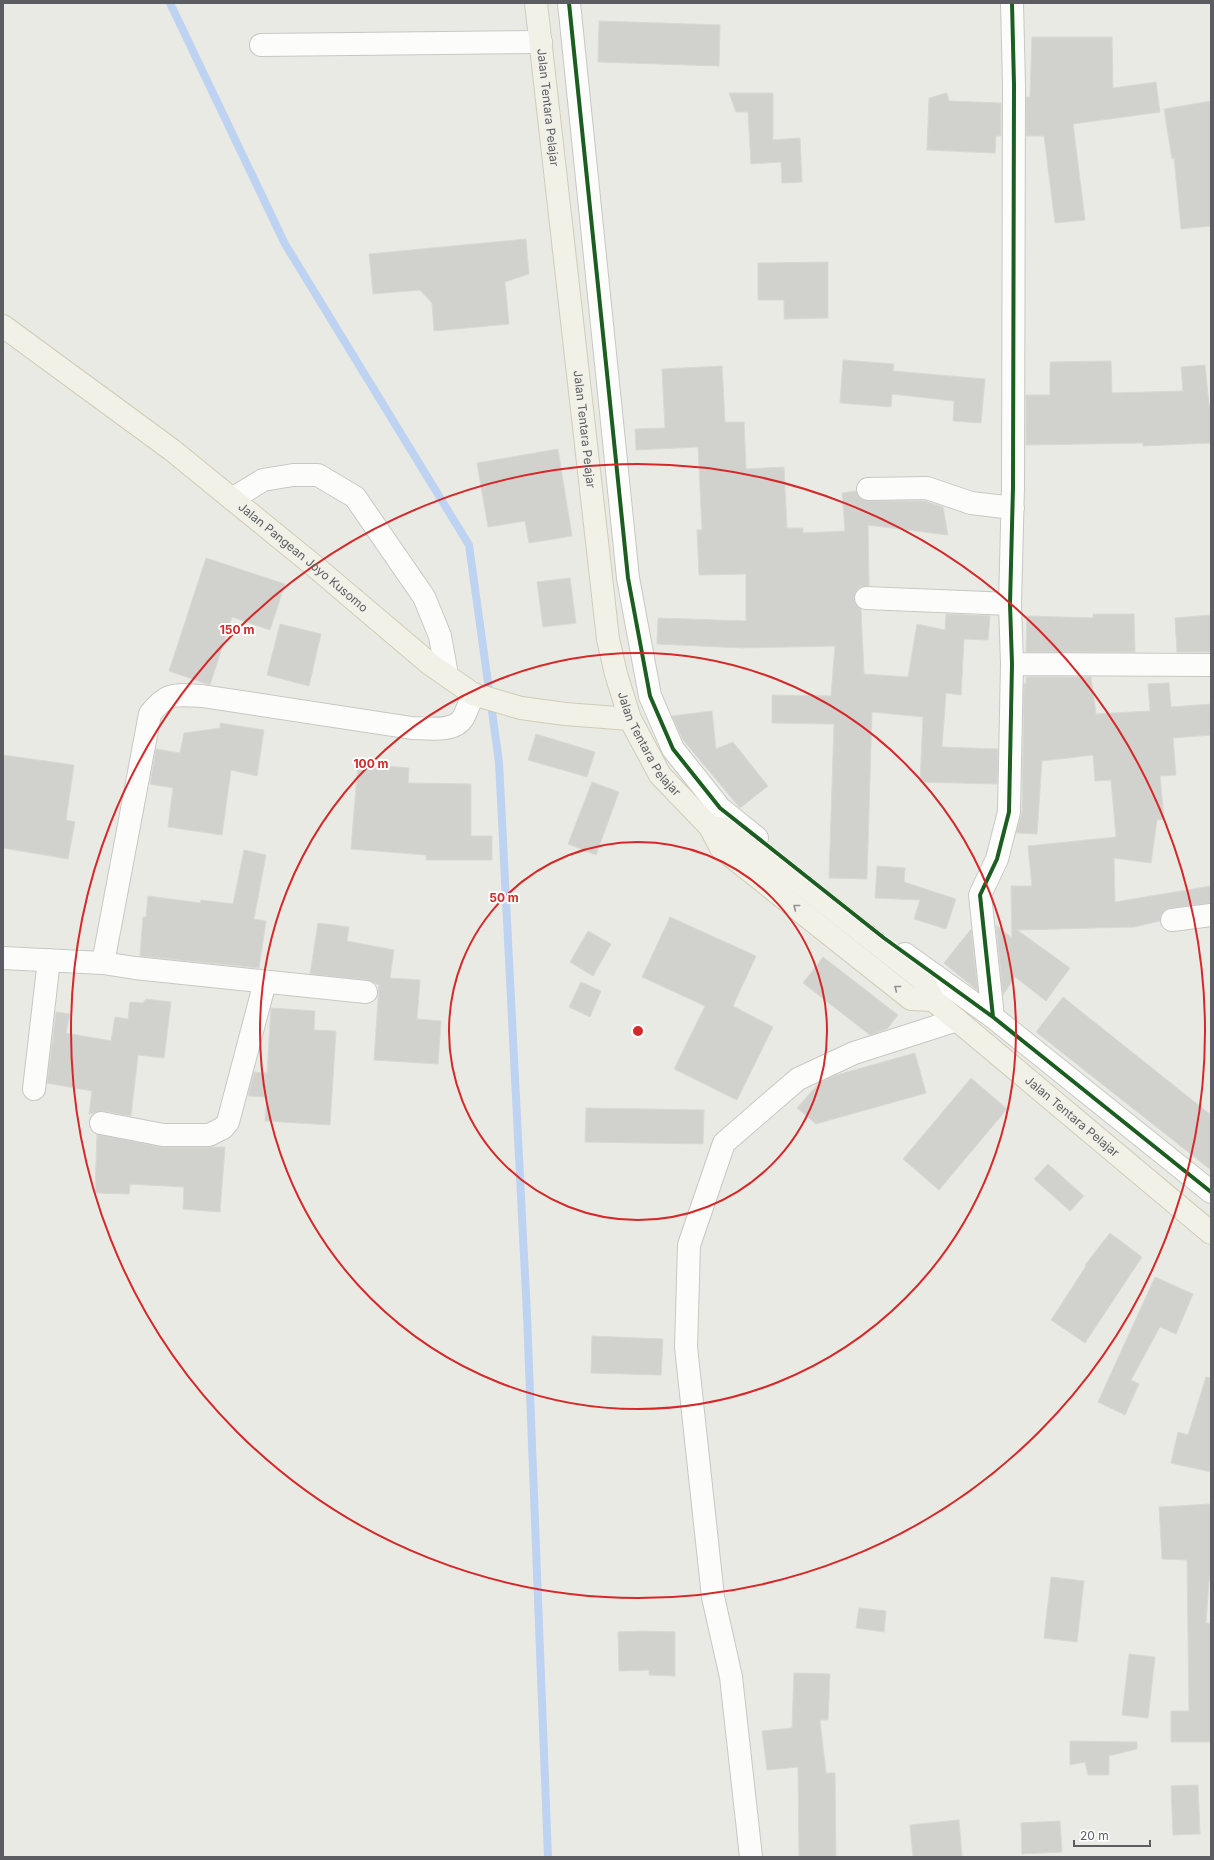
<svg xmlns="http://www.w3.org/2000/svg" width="1214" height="1860" font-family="Inter,sans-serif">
  <rect width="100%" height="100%" fill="#eaeae5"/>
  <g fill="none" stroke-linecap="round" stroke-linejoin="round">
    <path stroke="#bdd3f1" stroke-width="8" d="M170,3L285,244L469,545L499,762L527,1315L548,1857"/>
  </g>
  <path fill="#d1d1ce" stroke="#d9d9d4" d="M599,21L720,25L719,66L598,62Z
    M1032,37H1112L1113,88L1156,82L1160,112L1073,124L1085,220L1055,223L1044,136H1026V97H1030Z
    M729,93H773V140L800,138L802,182L782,183L781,162L751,164L748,112H736Z
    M947,93L949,101L1001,103V136H996L995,153L927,150L929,98Z
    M1211,101V226L1181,229L1174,158L1172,159L1164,109Z
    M526,239L529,274L505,282L509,324L434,331L432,303L420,290L373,294L369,254Z
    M828,262V318L784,319V300H758V263Z
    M843,360L894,364L893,371L985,379L981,423L953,421L954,401L892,394L891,407L840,403Z
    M1111,361L1112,393L1183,391L1181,367L1205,365L1209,405H1211V443L1143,446V443L1026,445V395H1050V362Z
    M722,366L725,422H744L746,469L784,467L787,528H803V533L845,531L842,493L856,491L862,500L868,501H925L943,507L948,535L868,525L869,586L859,587L855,592L854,598L855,604L861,609L864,674L908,677L917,624L945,630L946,614L990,616L988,640L964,639L961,695L946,693L942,747L998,749L997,784L920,782L923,717L872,712L867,879L829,878L834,724L772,723V695L831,696L835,646L743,648L657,644L658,618L746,621V574L699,575L697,530H702L698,447L636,450L635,429L665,428L662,369Z
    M558,449L572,536L529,543L525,521L488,527L477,463Z
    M206,558L285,584L270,630L232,617L210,685L169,671Z
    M570,578L576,623L543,627L537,582Z
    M1093,614H1134L1135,652H1026L1027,616L1093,618Z
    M1211,615V652H1177L1175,618Z
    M280,624L321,634L309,686L267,675Z
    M1026,677H1091L1096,714L1150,711L1148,684L1169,683L1171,707L1211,704V735L1173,738L1176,775L1160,776L1164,819L1157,820L1151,863L1114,858L1115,902L1211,886V903L1170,908L1165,910L1161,915L1160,921L1134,927L1017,930L1070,968L1046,1001L1015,977L1003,995L996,925L1012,938L1011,886H1032L1028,846L1116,837L1111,780L1095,781L1093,755L1042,761L1037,834L1016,833L1022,812L1024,683L1026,684Z
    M712,711L716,749L733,742L768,786L740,808L683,740L672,716Z
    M220,723L264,730L257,776L231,770L222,835L168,827L173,788L150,784L156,749L180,753L184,733L220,728Z
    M536,734L595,752L587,777L528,760Z
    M3,755L74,765L66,820L75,822L68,859L3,848Z
    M358,764L409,768L408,783L471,784V836H492V860H426V855L351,849Z
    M592,782L619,792L596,855L568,844Z
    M244,850L266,855L254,919L266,921L259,968L140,956L143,917H146L148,896L200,903L201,900L233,904Z
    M877,866L905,868L904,882L956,899L946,929L914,919L920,900L875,898Z
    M670,917L756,956L733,1006L773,1027L737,1100L674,1069L705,1006L642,977Z
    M318,923L349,927L347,941L394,950L390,978L420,980L417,1019L441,1021L438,1064L374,1060L379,985L367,980L310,974Z
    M971,929L978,991L944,963Z
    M588,931L611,944L593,976L570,962Z
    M823,957L898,1015L887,1029L870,1035L803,983Z
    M581,982L601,991L590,1017L569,1007Z
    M1063,997L1211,1115V1170L1036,1032Z
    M146,999L171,1002L164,1058L138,1055L131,1116L103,1111L89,1114L92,1091L47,1083L56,1012L70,1014L66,1033L111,1041L115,1017L128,1019L130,1002L143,1003Z
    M271,1008L315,1011L314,1030L336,1031L330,1125L265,1121L267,1097L248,1096L254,1072L267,1073Z
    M915,1053L926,1093L816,1124L797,1108L819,1083L833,1076Z
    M971,1078L1007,1109L939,1190L903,1159Z
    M586,1108L704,1110L703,1144L585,1142Z
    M97,1134L161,1147H225L220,1212L183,1209L184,1187L130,1184L129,1194L95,1193Z
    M1048,1164L1084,1196L1070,1211L1034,1179Z
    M1110,1233L1142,1257L1085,1343L1051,1320L1086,1266L1085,1265Z
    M1155,1277L1193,1294L1176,1334L1160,1327L1131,1380L1139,1384L1125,1415L1098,1402Z
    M592,1336L663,1339L661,1375L591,1373Z
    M1206,1377L1211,1378V1472L1171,1463L1178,1432L1188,1435Z
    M1211,1504V1580L1209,1581L1206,1623H1211V1742H1171V1711H1189L1187,1560L1162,1559L1159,1507Z
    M1051,1577L1084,1581L1077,1642L1044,1638Z
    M859,1608L886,1611L884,1632L856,1628Z
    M642,1631L675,1632V1676L649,1675V1670L619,1671L618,1632Z
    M1129,1654L1155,1657L1148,1718L1122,1715Z
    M794,1673L830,1674L828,1720H820L826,1773H835L836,1857H799L798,1767L767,1770L762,1731L792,1728Z
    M1070,1741L1137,1742V1749L1109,1756V1775H1088L1085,1762L1070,1765Z
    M1198,1785L1200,1834L1173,1835L1171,1786Z
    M959,1820L962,1857H913L910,1825Z
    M1060,1821L1062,1852L1022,1854L1021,1823Z"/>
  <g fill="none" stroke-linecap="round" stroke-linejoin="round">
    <g stroke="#c7c7c5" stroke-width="24">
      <path id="minor" d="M569,3L628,578L650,696L673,749L720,808L757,838
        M261,45L541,42
        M868,489L927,488L971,503L1013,508
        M232,499L263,480L293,475H318L355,497L424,597L440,636L447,675
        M866,598L1010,604
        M1012,664L1211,665
        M1172,920L1211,915
        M905,954L993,1017L1211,1192
        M3,958L103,963L135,968L366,992
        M103,963L150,714C168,691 175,695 202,696L412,728C427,728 454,733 463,718C467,711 470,702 473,694
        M993,1017L980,895L997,859L1009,812L1012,664L1010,604L1013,487L1014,85L1012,3
        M34,1089L49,960
        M101,1123L163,1135H209L223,1128L228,1122L265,982
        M751,1857L731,1677L713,1597L686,1347L689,1245L724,1143L798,1079L854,1053L957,1020"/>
    </g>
    <g stroke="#d0ccb5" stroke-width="24">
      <g id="major">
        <path id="s1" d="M536,3L608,639L616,674L630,719L660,775L710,827L721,848L911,999L933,1000"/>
        <path id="s2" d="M3,326L172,450L312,564L430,664L473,694L521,708L565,714L630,719"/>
        <path id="s3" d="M710,827L733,830L923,980L933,1000L1211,1233"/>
      </g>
    </g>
    <use href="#minor" stroke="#fcfcfb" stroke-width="22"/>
    <use href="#major" stroke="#f1f1e8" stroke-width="22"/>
    <g stroke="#fff" stroke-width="6">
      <path id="cycleway" d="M569,3L628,578L650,696L673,749L720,808L884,938L993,1017L1211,1192
        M993,1017L980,895L997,859L1009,812L1012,664L1010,604L1013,487L1014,85L1012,3"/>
    </g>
    <use href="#cycleway" stroke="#1b5e20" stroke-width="4"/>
  </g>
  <defs><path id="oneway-chevron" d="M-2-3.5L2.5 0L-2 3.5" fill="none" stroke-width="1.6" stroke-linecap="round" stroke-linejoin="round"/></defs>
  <g stroke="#909191">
    <use href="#oneway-chevron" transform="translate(796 907) rotate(-142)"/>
    <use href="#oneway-chevron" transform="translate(897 988) rotate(-142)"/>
  </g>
  <g fill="none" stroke="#d62828" stroke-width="2">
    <circle cx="638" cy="1031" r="189"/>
    <circle cx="638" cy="1031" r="378"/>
    <circle cx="638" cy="1031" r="567"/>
  </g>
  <g text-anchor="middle" stroke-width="4" stroke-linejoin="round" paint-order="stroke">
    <g font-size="12" fill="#5b5d62" stroke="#fff">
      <text dy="4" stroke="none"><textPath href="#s1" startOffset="105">Jalan Tentara Pelajar</textPath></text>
      <text dy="4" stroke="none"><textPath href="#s1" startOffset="429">Jalan Tentara Pelajar</textPath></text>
      <text dy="4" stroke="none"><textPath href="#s2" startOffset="379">Jalan Pangean Joyo Kusomo</textPath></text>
      <text dy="4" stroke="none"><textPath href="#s1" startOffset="754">Jalan Tentara Pelajar</textPath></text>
      <text dy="4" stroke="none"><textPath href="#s3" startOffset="469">Jalan Tentara Pelajar</textPath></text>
    </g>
  </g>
  <circle cx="638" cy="1031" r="6" fill="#d62828" stroke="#fff" stroke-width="2"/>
  <g font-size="12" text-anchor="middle" font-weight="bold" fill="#d62828" stroke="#fff" stroke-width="4" stroke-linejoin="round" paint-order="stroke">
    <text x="237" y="634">150 m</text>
    <text x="371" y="768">100 m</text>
    <text x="504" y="902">50 m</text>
  </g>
  <rect width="1214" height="1860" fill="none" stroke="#5b5d62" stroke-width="8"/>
  <path d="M1074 1840v6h76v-6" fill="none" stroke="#5b5d62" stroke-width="2"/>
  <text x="1080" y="1840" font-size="12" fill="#5b5d62" stroke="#ffffff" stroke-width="3" paint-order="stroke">20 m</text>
</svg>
